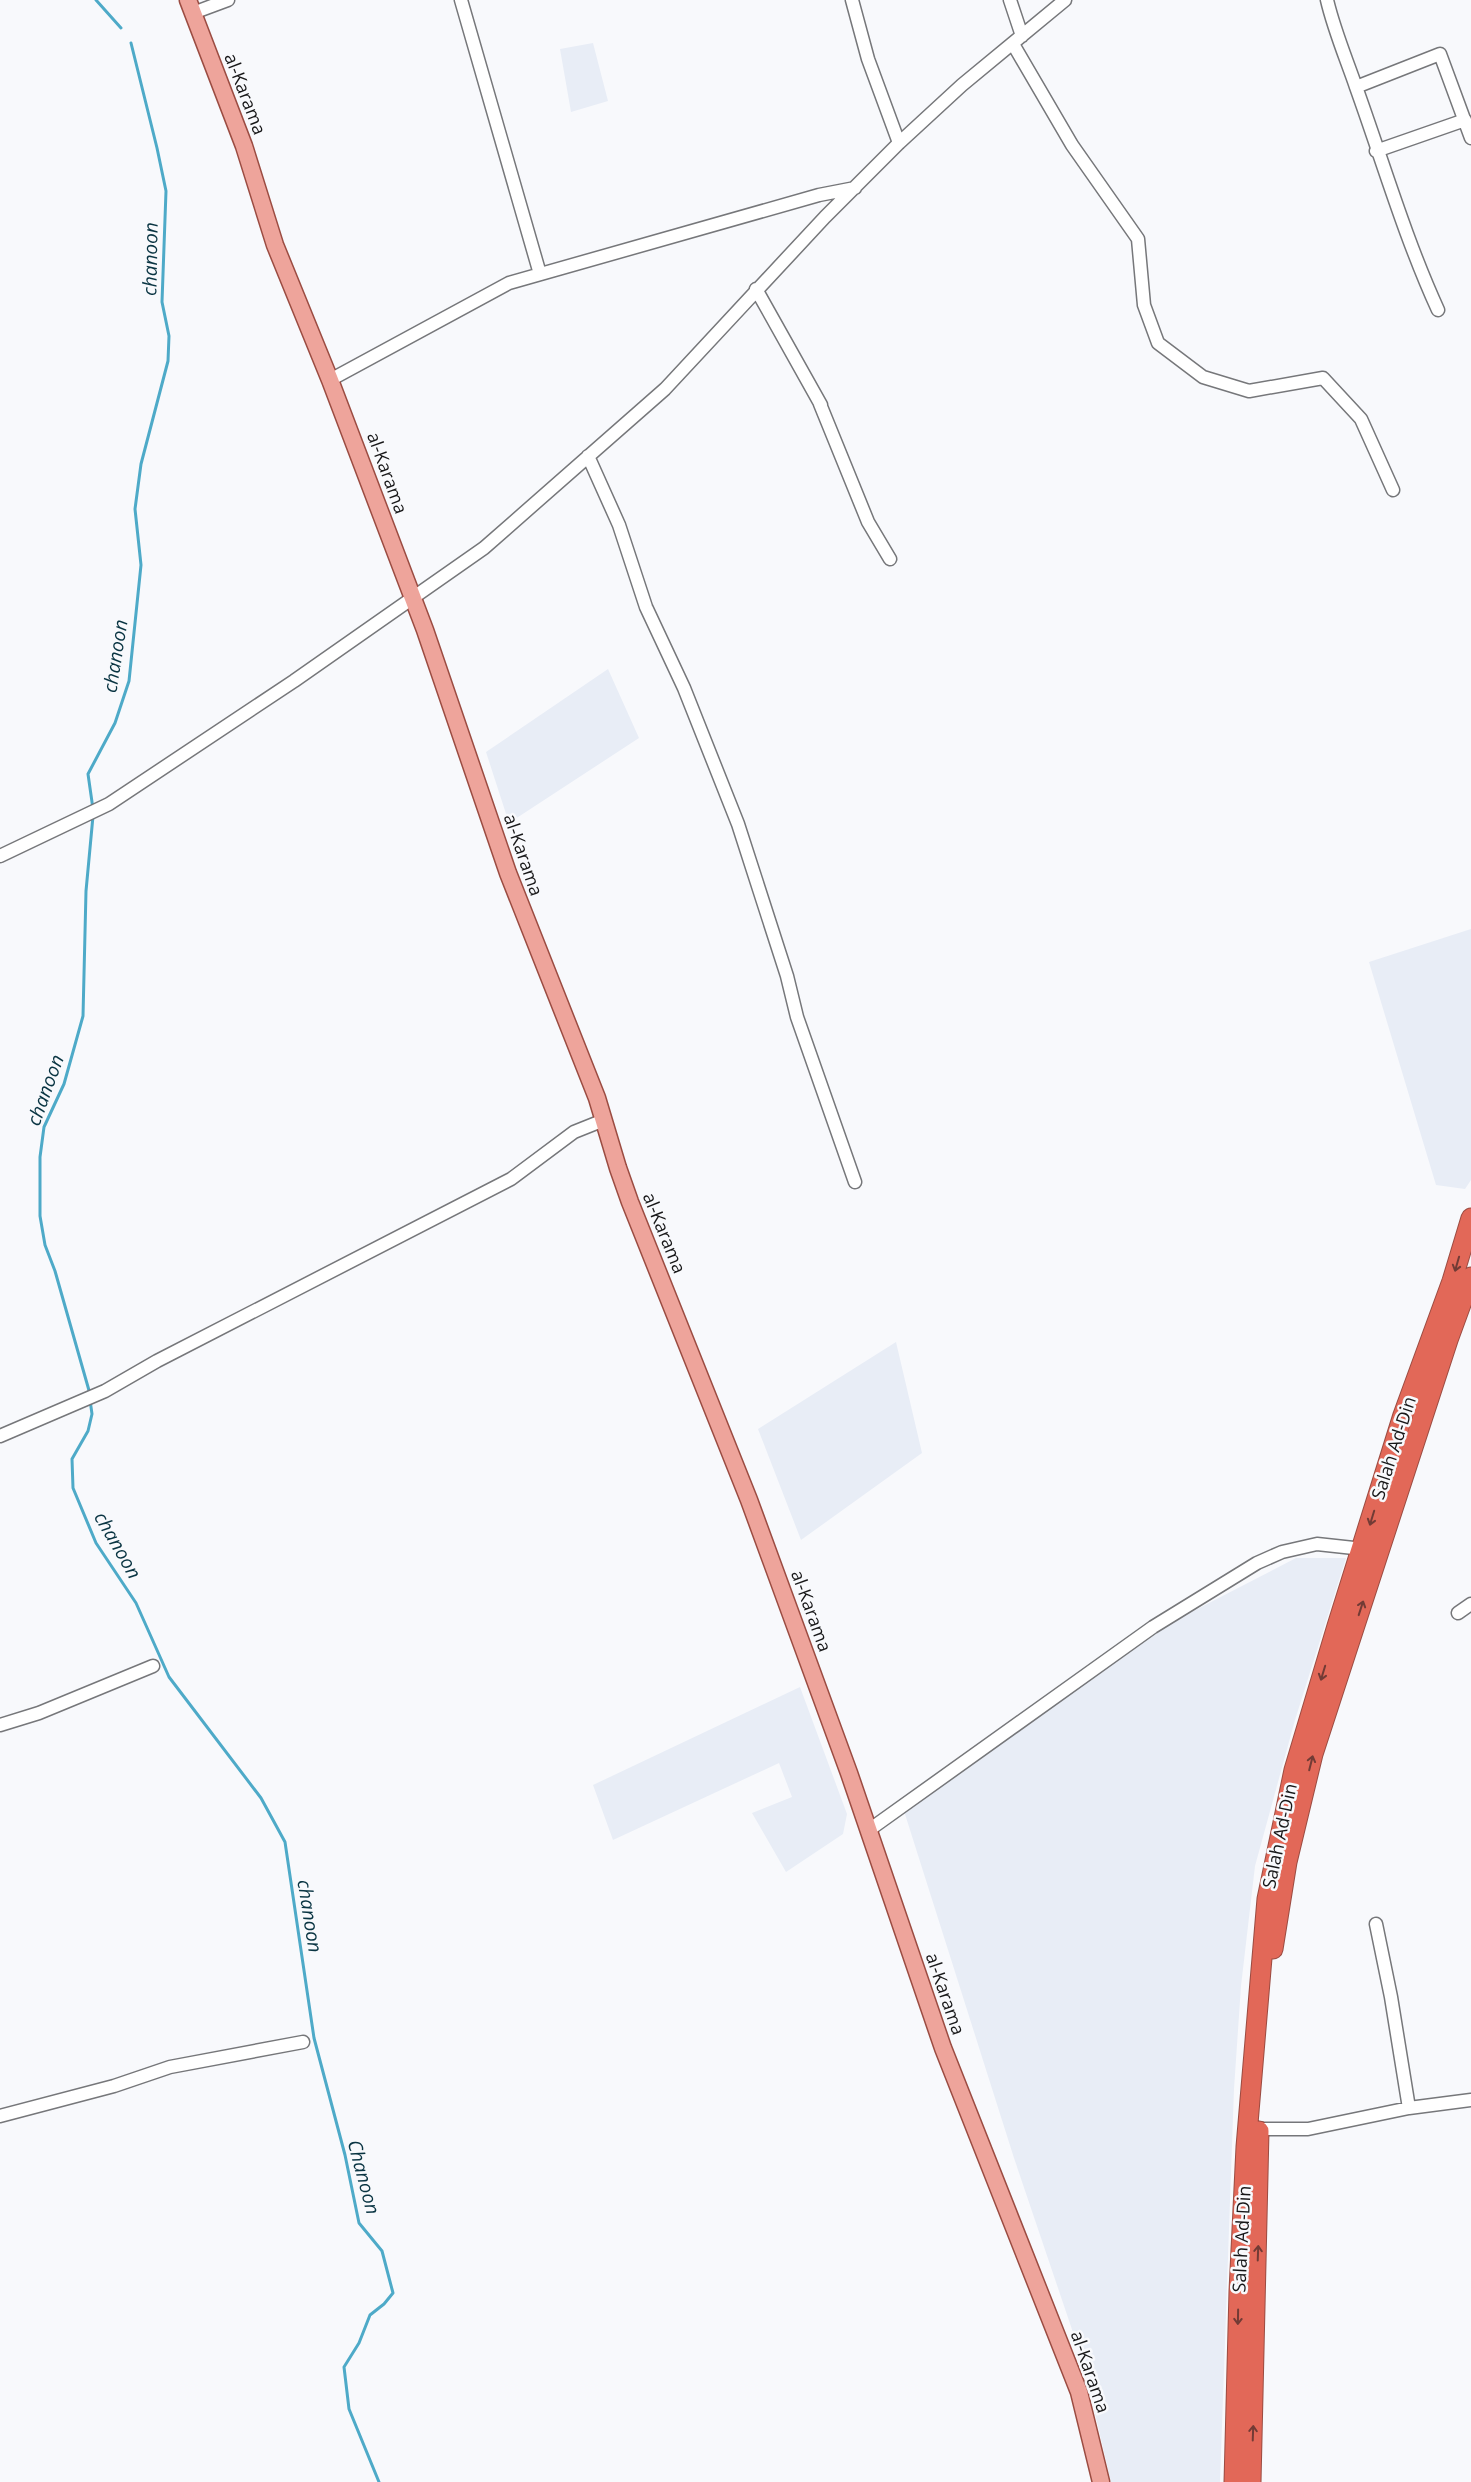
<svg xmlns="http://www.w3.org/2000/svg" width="1471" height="2482" font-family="'Open Sans',sans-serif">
  <rect width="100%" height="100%" fill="#f8f9fc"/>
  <path fill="#e8edf6" d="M593,43L608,101L571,112L560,49Z
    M608,669L639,738L509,823L486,752Z
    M1471,929V1180L1465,1189L1436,1185L1369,962Z
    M896,1342L922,1453L801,1540L758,1429Z
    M1296,1558H1346L1295,1720L1255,1866L1241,1986L1234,2089L1220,2482H1111L1083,2362L1014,2158L904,1811L1176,1620Z
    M800,1687L847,1814L843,1834L786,1872L752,1813L792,1797L779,1763L613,1840L593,1785Z"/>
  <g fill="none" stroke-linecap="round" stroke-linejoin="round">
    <path stroke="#4eaac8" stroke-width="3" d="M96,0L121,28
      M93,809L88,774L115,723L129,681L141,565L135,509L141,464L168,361L169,336L162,302L166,191L157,148L131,43
      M90,1394L55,1271L45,1245L40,1216V1157L44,1127L64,1084L83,1016L86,891L93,816
      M90,1400L92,1414L88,1431L72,1459L73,1488L96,1543L136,1603L169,1677L261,1798L285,1842L314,2038L345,2155L359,2223L382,2251L393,2293L384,2304L370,2315L359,2343L344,2367L349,2409L379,2482"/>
    <g stroke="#76777a" stroke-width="15">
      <path id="minor" d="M461,0L540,274
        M852,0L868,59L899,143
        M1010,0L1022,36
        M1327,0C1334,30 1346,58 1356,87C1383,162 1405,238 1438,310
        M193,13L228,0
        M1013,44L1072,145L1138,239L1144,305L1158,343L1203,377L1249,391L1323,378L1361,419L1393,490
        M1356,87L1440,54L1471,138
        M1376,151L1465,120
        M756,289L821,405
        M330,380L509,283L819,195L855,188
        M820,404L868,522L890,559
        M588,456L619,525L646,607L684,688L738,824L787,976L797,1017L855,1182
        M0,856L109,804L294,681L484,548L665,389L825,217L899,143L962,85L1065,0
        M0,1436L105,1391L157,1361L511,1179L574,1132L604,1120
        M1458,1613L1471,1604
        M0,1725L39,1713L153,1666
        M869,1830L1153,1627L1257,1563L1282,1552L1317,1544L1363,1549
        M1376,1924L1391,1997L1409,2108
        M0,2116L114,2086L170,2067L303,2042
        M1259,2129H1308L1409,2108L1471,2100"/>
    </g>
    <g stroke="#9b4c42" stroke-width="19">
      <path id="major" d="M188,0L244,146L275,245L330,380L425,630L508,873L597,1098L618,1168L630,1202L749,1500L849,1773L943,2048L1079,2392L1101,2482"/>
    </g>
    <g stroke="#9b4c42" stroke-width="21">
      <path id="highway" d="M1273,1949L1287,1862L1313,1754L1448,1340L1471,1277
        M1234,2482L1239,2291L1246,2147L1267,1899L1294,1770L1337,1626L1403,1415L1452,1281L1471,1218
        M1251,2482L1259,2131"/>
    </g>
    <use href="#minor" stroke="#fff" stroke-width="12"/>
    <use href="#major" stroke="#eea49b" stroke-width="16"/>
    <use href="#highway" stroke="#e26858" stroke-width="19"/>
  </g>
  <defs><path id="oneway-shaft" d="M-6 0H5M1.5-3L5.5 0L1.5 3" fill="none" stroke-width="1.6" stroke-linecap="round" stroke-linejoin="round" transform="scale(1.25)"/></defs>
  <g stroke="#723b35">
    <use href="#oneway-shaft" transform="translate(1457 1264) rotate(106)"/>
    <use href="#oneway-shaft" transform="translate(1372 1518) rotate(107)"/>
    <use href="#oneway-shaft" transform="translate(1361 1608) rotate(-72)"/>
    <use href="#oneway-shaft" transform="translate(1323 1673) rotate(107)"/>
    <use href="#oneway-shaft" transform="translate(1311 1763) rotate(-76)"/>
    <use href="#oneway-shaft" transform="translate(1258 2253) rotate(-88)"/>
    <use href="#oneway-shaft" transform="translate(1238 2317) rotate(91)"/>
    <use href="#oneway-shaft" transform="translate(1253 2433) rotate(-88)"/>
  </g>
  <g text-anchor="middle" stroke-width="5" stroke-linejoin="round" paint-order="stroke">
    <g font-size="18" fill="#171718" stroke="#f8f9fc">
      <text transform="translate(245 94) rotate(69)" y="6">al-Karama</text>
      <text transform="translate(387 473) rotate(70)" y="6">al-Karama</text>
      <text transform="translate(523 855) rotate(71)" y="6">al-Karama</text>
      <text transform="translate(664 1233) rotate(68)" y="6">al-Karama</text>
      <text transform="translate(1394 1448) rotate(-72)" y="6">Salah Ad-Din</text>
      <text transform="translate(811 1611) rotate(70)" y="6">al-Karama</text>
      <text transform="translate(1280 1836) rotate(-78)" y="6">Salah Ad-Din</text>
      <text transform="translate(945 1994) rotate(71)" y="6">al-Karama</text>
      <text transform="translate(1242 2239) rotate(-87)" y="6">Salah Ad-Din</text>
      <text transform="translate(1090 2372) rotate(71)" y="6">al-Karama</text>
    </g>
    <g font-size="19" font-style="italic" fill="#093442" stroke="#f8f9fc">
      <text transform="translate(150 259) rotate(-89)" y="7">chanoon</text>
      <text transform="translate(115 656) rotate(-81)" y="7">chanoon</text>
      <text transform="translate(45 1090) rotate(-70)" y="7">chanoon</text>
      <text transform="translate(118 1545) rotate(60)" y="7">chanoon</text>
      <text transform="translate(310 1916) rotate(81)" y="7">chanoon</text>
      <text transform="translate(364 2177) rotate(75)" y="7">Chanoon</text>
    </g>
  </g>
</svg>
